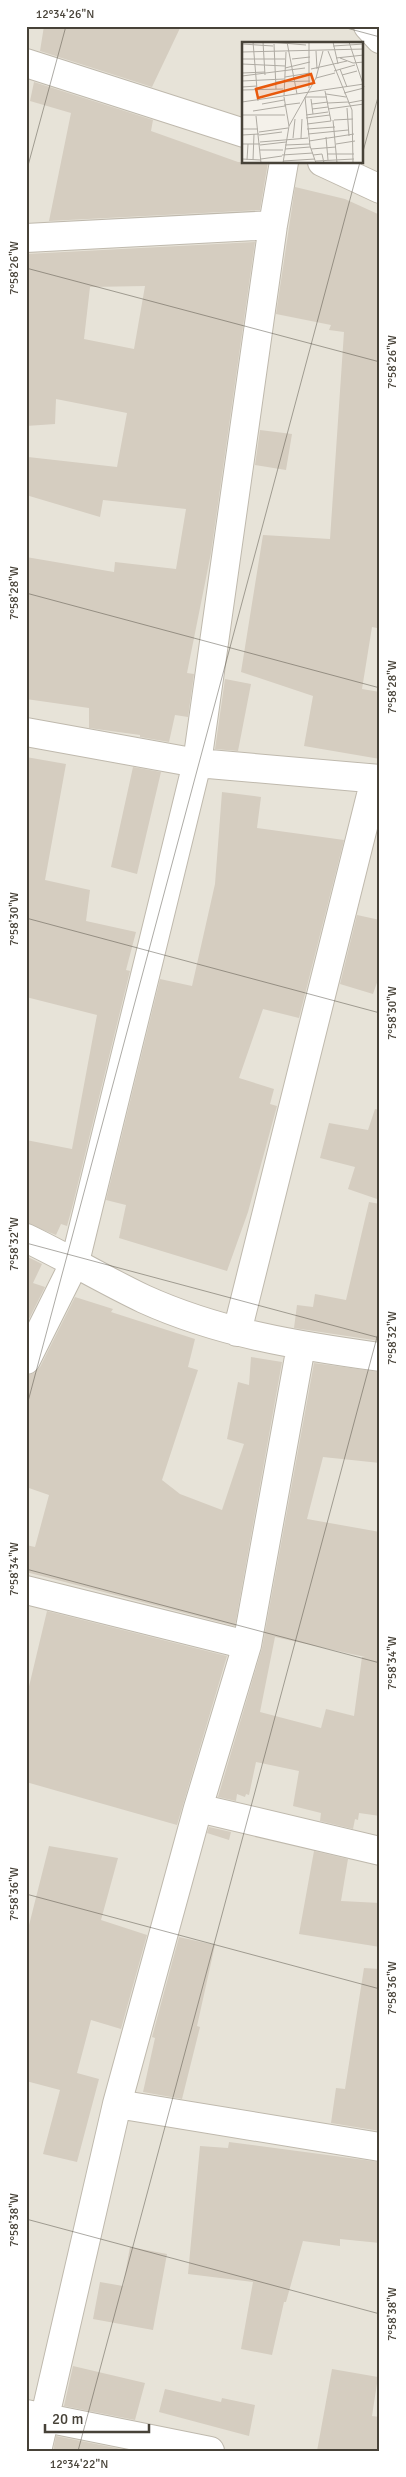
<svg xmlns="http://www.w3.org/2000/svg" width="406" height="2477" font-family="Signika,sans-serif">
  <rect width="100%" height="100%" fill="#f4f1ea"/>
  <path fill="#e7e3d8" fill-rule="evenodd" d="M26,26H380V2451H26ZM244,44H362V162H244Z"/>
  <path fill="#d5cdc0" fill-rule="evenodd" d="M44,26H181L152,87L40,51Z
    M34,82L153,120L151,131L238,162H268L260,210L49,221L71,113L30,101Z
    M295,187L345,199L380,215V597L377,628L372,627L362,689L380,692V759L304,746L313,696L241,672L263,535L330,539L344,332L329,330L331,325L276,314Z
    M255,242L211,553L187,673L194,674L188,717L175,715L169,742L140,737V735L89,728V708L26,699V557L114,572L115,562L176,569L186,509L103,500L100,517L26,495L28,457L117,467L127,413L56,399L55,424L26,426V254ZM145,286L134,349L84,339L90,287Z
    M260,430L292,434L286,470L255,465Z
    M225,679L251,684L238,751L215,749Z
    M26,757L66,764L45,880L90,890L86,921L136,932L126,970L130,971L72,1208L67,1226L61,1224L56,1235L26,1223V1140L72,1149L97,1015L26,997Z
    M133,767L161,772L137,874L111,867Z
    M222,792L261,797L257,828L344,840L299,1018L263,1009L239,1078L274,1089L270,1104L277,1106L248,1212L227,1271L119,1238L126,1205L106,1200L160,979L192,986L215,884Z
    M357,915L380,920V974L373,994L340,984Z
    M375,1109L380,1110V1200L348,1189L355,1167L320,1158L329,1123L368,1130Z
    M369,1202L380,1204V1341L294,1328L297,1305L313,1307L315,1294L346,1300Z
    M26,1256L42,1264L33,1283L45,1287L26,1325Z
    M75,1297L113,1309L111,1312L195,1339L188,1367L198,1370L162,1480L180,1494L222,1510L244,1444L227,1439L238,1382L249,1385L251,1357L282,1362L235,1626L26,1572V1545L35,1547L49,1495L26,1487V1376L34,1373L40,1367Z
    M314,1363L380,1372V1463L323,1457L307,1519L380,1532V1816L359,1813L358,1820L355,1819L353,1829L320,1821L321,1813L293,1806L299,1771L256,1762L249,1795L246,1794L245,1797L237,1794L236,1801L218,1797L262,1648ZM275,1637L365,1657H362L354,1716L326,1709L321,1728L260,1712Z
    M47,1611L227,1656L177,1825L26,1782V1699Z
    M209,1827L231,1832L229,1840L207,1833Z
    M49,1846L118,1858L101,1920L147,1935L121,2029L91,2020L77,2073L99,2079L77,2162L43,2154L60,2090L26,2081V1937Z
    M314,1851L348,1859L341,1901L380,1903V1947L299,1934Z
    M179,1937L215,1945L197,2026L200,2027L182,2099L143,2092L155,2038L152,2037Z
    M364,1968L380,1969V2131L331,2123L336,2088L345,2089Z
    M229,2142L380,2162V2243L340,2239V2246L303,2241L286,2302H284L272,2355L241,2349L253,2282L188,2274L200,2146L228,2148Z
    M130,2247L167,2254L153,2330L93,2319L100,2282L123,2286Z
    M73,2366L145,2383L135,2420L64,2406Z
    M332,2369L378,2377L372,2416L380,2417V2451H317Z
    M165,2389L221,2402L222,2398L255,2405L249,2436L159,2412Z
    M56,2436L126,2450L53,2451Z"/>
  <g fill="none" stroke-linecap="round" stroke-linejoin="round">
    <g stroke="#bfb9ad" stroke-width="30">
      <path id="minor" d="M368,26L380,39
        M26,63L244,133
        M322,162L380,189
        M26,238L273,225
        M26,732L197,763L380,779
        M26,1238C66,1257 104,1280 144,1299C219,1333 299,1346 380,1357
        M237,1332L375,779
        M26,1360L75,1262L197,763L273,225L284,162
        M26,1590L247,1645
        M198,1808L380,1851
        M117,2104L380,2147
        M26,2414L210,2451
        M37,2451L117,2104L198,1808L247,1645L301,1346"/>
    </g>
    <use href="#minor" stroke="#fff" stroke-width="28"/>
  </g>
  <path fill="none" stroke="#474238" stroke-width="1" stroke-opacity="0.45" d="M339,26L380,37M362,155L380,90M26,173L66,26M26,268L380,362M26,593L380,688M26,918L380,1013M26,1243L380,1338M26,1409L360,162M26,1569L380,1663M26,1894L380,1989M26,2219L380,2314M78,2451L380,1326"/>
  <g transform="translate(242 42)">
    <rect width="121" height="121" fill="#f4f1ea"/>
    <path fill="none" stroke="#afaba3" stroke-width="1" d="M11,0L16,59M21,0L23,33M28,0L64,3M45,0L55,52M67,0V46M91,0L96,22M107,0L122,45M0,2L31,4M32,2L34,47M91,4L122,2M74,9L75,27M86,9L110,68L111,121M0,10L122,7M94,16L122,13M98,16L111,21L122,20M0,17H43M50,17L68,15M0,22L43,24M43,26L68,20M69,27L105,19M98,27L105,45M92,29L113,23M0,31L23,30M100,33L115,29M0,34L63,26M43,35L68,31M74,36L93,31M0,39L42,37M34,40L68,39M0,45L15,44M0,48L41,47M102,51L122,46M84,52L104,55M42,54L44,10M42,55L47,84M69,57L71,72M0,60L122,42M86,61L106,60M106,61L122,58M20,62L42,58M70,62L86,60M42,63L58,61M105,66L107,94M70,67L86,65M86,67L122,62M11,69L43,64M0,73H43M64,73L86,70M14,74L19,121M64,76L88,73M91,78L95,121M92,78L111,77M65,82L89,79L83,49M0,87H16M65,87L93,85M17,90L46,86M66,92L106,88M0,93L17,92M17,93L40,90M84,95L86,118M51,96L53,77M59,96L60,77M67,99L112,92M18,100L66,96M0,102H18M94,102L113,99M18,103L44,100M43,103L68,102M43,107L68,105M69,107L94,105M18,108H41M85,112H112M40,113L71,111M71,113L80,112L82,121M0,117L19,118M19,117L40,114M5,118L6,102M11,118L12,92M41,119L73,117M74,119L112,117M41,121L47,84L74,36L81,9M74,121L68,104L63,55H85"/>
    <path fill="#e8590c" fill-opacity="0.15" stroke="#e8590c" stroke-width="2.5" d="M69,32L72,41L16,56L14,47Z"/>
    <rect width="121" height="121" fill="none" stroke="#474238" stroke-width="2.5"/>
  </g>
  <rect width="406" height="2477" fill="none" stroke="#ffffff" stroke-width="55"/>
  <path d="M45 2424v8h104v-8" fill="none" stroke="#474238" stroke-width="2.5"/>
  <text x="52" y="2424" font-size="15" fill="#474238" stroke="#ffffff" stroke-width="4" paint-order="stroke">20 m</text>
  <rect x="28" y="28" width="350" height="2422" fill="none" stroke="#474238" stroke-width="2"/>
  <g font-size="12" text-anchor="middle" fill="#474238">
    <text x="65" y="18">12°34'26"N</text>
    <text transform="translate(14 268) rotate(-90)" y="4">7°58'26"W</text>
    <text transform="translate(392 362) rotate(-90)" y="4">7°58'26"W</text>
    <text transform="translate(14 593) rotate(-90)" y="4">7°58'28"W</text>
    <text transform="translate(392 687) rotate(-90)" y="4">7°58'28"W</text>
    <text transform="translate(14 919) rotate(-90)" y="4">7°58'30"W</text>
    <text transform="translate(392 1013) rotate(-90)" y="4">7°58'30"W</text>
    <text transform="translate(14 1244) rotate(-90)" y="4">7°58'32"W</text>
    <text transform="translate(392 1338) rotate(-90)" y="4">7°58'32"W</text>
    <text transform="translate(14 1569) rotate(-90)" y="4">7°58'34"W</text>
    <text transform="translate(392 1663) rotate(-90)" y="4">7°58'34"W</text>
    <text transform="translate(14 1894) rotate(-90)" y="4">7°58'36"W</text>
    <text transform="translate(392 1988) rotate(-90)" y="4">7°58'36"W</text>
    <text transform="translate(14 2220) rotate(-90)" y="4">7°58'38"W</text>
    <text transform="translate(392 2314) rotate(-90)" y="4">7°58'38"W</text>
    <text x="79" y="2468">12°34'22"N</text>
  </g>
</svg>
